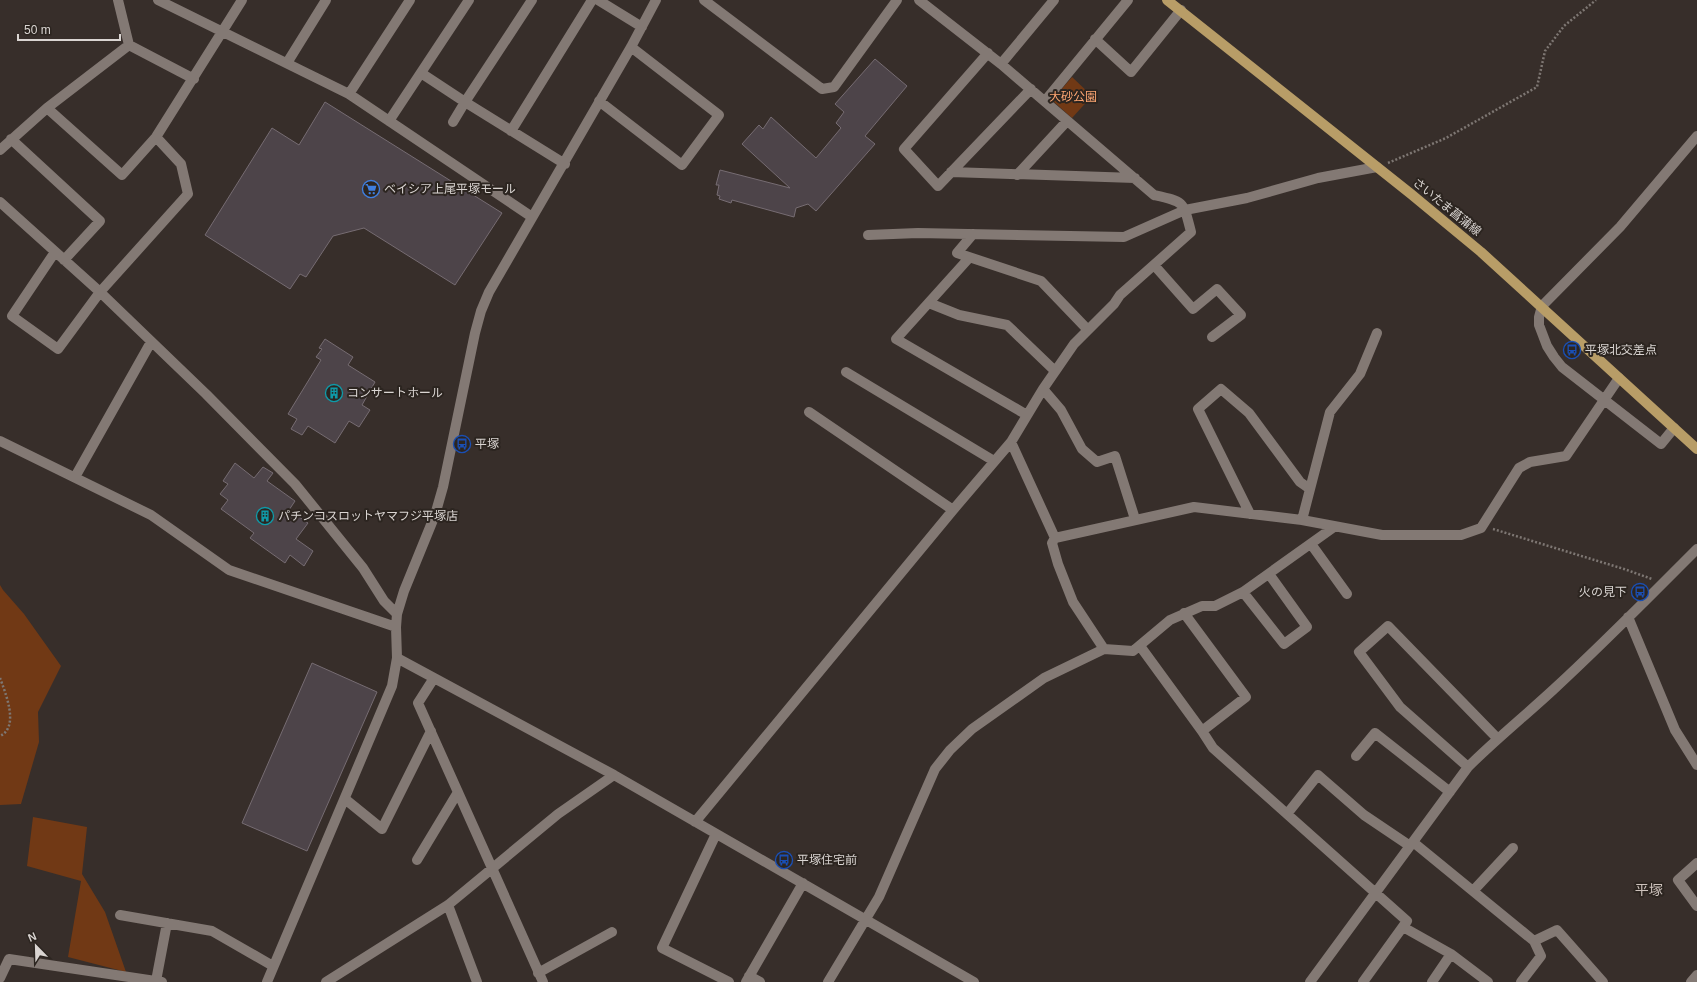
<svg xmlns="http://www.w3.org/2000/svg" width="1697" height="982" font-family="Helvetica,'Noto Sans JP',sans-serif">
  <rect width="100%" height="100%" fill="#372e2a"/>
  <path fill="#713915" d="M1072,77L1092,96L1072,118L1054,102V98Z
    M0,585L3,590L24,614L61,666L38,712L39,742L21,804L0,805Z
    M33,817L87,827L82,874L105,912L126,972L68,957L81,881L27,866Z"/>
  <path fill="#4d4449" stroke="#766c72" d="M875,59L907,86L865,136L875,144L816,211L808,204L796,208L794,217L732,200L731,203L719,199L720,196L717,195L719,185H716L720,170L790,188L742,144L759,125L763,129L771,117L816,158L841,128L836,123L844,112L835,104Z
    M325,102L502,213L455,285L364,228L333,236L306,277L300,274L290,289L205,235L272,128L299,145Z
    M325,339L353,357L348,365L375,382L362,405L370,410L359,427L349,421L335,443L308,426L302,435L291,429L297,419L288,414L321,360L316,357L322,349L319,348Z
    M235,463L254,478L263,467L273,473L267,481L295,501L289,510L308,523L296,539L313,551L304,566L290,555L285,563L250,538L254,533L221,509L228,500L220,494L228,484L223,481Z
    M312,663L377,692L307,851L242,823Z"/>
  <g fill="none" stroke-linecap="round" stroke-linejoin="round">
    <path stroke="#7e7773" stroke-width="2.5" stroke-dasharray="2 2" stroke-linecap="butt" d="M1388,163L1446,138L1537,87L1545,51L1564,26L1596,0
      M1493,529L1624,569L1652,579
      M0,678C5,692 20,727 0,736"/>
    <path stroke="#837974" stroke-width="10" d="M118,0L129,45L194,79
      M158,0L349,94L532,217
      M532,0L465,102L565,164
      M598,0L642,27
      M704,0L822,89L834,87L897,0
      M919,0L1001,64L1054,0
      M1095,39L1131,72L1181,10
      M988,53L904,149L938,186L1031,89
      M287,63L326,0
      M421,73L465,102L453,122
      M349,94L410,0
      M599,101L682,165L719,115L631,47
      M1045,101L1128,0
      M47,108L122,175L156,137L242,0
      M389,121L469,0
      M511,131L592,0
      M11,139L100,221L64,260
      M0,150L47,108L129,45
      M951,172L1135,178
      M1017,175L1067,121
      M0,202L100,292L206,394L295,484L363,568L384,601L397,614
      M973,234L957,253L1041,281L1088,330
      M868,235L918,233L1124,237L1185,210L1247,198L1318,178L1377,167
      M55,252L12,316L58,349L100,292L188,194L181,164L156,137
      M969,258L896,339L1027,415
      M1154,265L1193,309L1217,289L1241,315L1212,337
      M929,303L959,315L1007,325L1055,371
      M846,372L994,461
      M1043,389L1061,410L1082,449L1097,462L1115,456L1135,519
      M809,412L953,510
      M1674,428L1661,444L1562,367L1554,357L1547,346L1539,325V317L1542,306L1620,227L1697,136
      M0,441L151,515L229,570L396,627
      M1011,442L1055,538L1052,543L1058,564L1073,602L1104,649
      M75,477L151,342
      M1250,514L1198,409L1221,389L1249,413L1300,482L1310,489
      M1302,520L1330,412L1360,374L1377,333
      M1055,538L1194,507L1302,520L1382,535H1461L1481,528L1519,468L1530,462L1566,456L1619,378
      M1311,544L1347,594
      M1243,592L1284,644L1307,627L1269,574
      M1184,613L1246,697L1202,731
      M1628,617L1675,730L1697,765
      M1140,646L1202,731L1213,748L1407,921L1363,982
      M397,658L614,775L974,982
      M434,678L418,703L543,982
      M1356,756L1375,733L1450,792
      M1468,767L1400,707L1359,652L1388,626L1497,738
      M345,799L382,829L431,731
      M1287,814L1318,775L1364,815L1410,846
      M695,822L953,510L1011,442L1043,389L1074,344L1114,304L1120,295L1191,232C1183,201 1185,202 1154,195L1001,64
      M716,834L662,948L729,982
      M1413,842L1534,941L1541,956L1521,982
      M417,860L458,792
      M1697,863L1678,880L1697,906
      M1473,891L1513,848
      M448,905L477,982
      M120,915L212,931L273,966
      M1403,927L1451,954L1488,982
      M1534,941L1557,930L1603,982
      M538,973L612,932
      M749,976L760,982
      M0,978L9,959L162,982
      M156,981L167,923
      M267,982L392,686L397,658L396,627L397,614L404,591L435,515L443,487L475,333L481,311L489,292L631,47L656,0
      M326,982L448,905L558,814L614,775
      M746,982L803,883
      M828,982L879,897L935,769L950,750L972,729L1044,678L1104,649L1133,651L1170,620L1202,606H1215L1243,592L1334,527
      M1310,982L1468,767C1496,739 1526,715 1554,689C1603,644 1650,596 1697,549
      M1432,982L1451,954
      M1691,982L1697,975"/>
    <path stroke="#b89d67" stroke-width="10" d="M1167,0L1411,194L1481,252L1697,449"/>
  </g>
  <defs>
    <g id="supermarket-ring" transform="scale(0.9)"><circle r="9.5" fill="#2c2520" stroke="#3f7fe0" stroke-width="1.5"/><path d="M-6-5.5h2.5l.6 2H6L4.5 2H-2.5L-4.4-4H-6ZM-1.5 3.2a1.3 1.3 0 1 0 .1 0ZM3 3.2a1.3 1.3 0 1 0 .1 0Z" fill="#3f7fe0"/></g>
    <g id="bus-ring" transform="scale(0.9)"><circle r="9.5" fill="#2c2520" stroke="#1a4fb4" stroke-width="1.5"/><path d="M-5-6H5V4H4V6H2V4H-2V6H-4V4H-5ZM-3.5-4V0h7V-4ZM-3.5 1.2v1.5H-2V1.2ZM2 1.2v1.5H3.5V1.2Z" fill="#1a4fb4"/></g>
    <g id="building-ring" transform="scale(0.9)"><circle r="9.5" fill="#2c2520" stroke="#0f9aa8" stroke-width="1.5"/><path d="M-4-6H4V6H1V3H-1V6H-4ZM-2.5-4.3h1.7v1.8h-1.7ZM.8-4.3h1.7v1.8H.8ZM-2.5-1h1.7V.8h-1.7ZM.8-1h1.7V.8H.8Z" fill="#0f9aa8"/></g>
  </defs>
  <g fill-rule="evenodd">
    <use href="#supermarket-ring" x="371" y="189"/>
    <use href="#bus-ring" x="1572" y="350"/>
    <use href="#building-ring" x="334" y="393"/>
    <use href="#bus-ring" x="462" y="444"/>
    <use href="#building-ring" x="265" y="516"/>
    <use href="#bus-ring" x="1640" y="592"/>
    <use href="#bus-ring" x="784" y="860"/>
  </g>
  <g text-anchor="middle" stroke-width="4" stroke-linejoin="round" paint-order="stroke">
    <g font-size="12" fill="#fea672" stroke="#2c2520">
      <text x="1073" y="101">大砂公園</text>
    </g>
    <g font-size="12" fill="#dad5d2" stroke="#2c2520" text-anchor="start">
      <text x="384" y="193">ベイシア上尾平塚モール</text>
      <text x="1585" y="354">平塚北交差点</text>
      <text x="347" y="397">コンサートホール</text>
      <text x="475" y="448">平塚</text>
      <text x="278" y="520">パチンコスロットヤマフジ平塚店</text>
      <text x="1627" y="596" text-anchor="end">火の見下</text>
      <text x="797" y="864">平塚住宅前</text>
    </g>
    <g font-size="12" fill="#dad5d2" stroke="#2c2520">
      <text transform="translate(1447 207) rotate(39)" y="4">さいたま菖蒲線</text>
    </g>
    <g font-size="14" fill="#cdc2bc" stroke="#2c2520">
      <text x="1649" y="895">平塚</text>
    </g>
  </g>
  <g transform="translate(36 946) rotate(337)" stroke="#2c2520" stroke-width="3" paint-order="stroke">
  <path d="M0-3L7 15L0 10L-7 15Z" fill="#dad5d2"/>
  <text y="-6" font-size="11" font-weight="bold" text-anchor="middle" fill="#dad5d2">N</text>
  </g>
  <path d="M18 34v6h102v-6" fill="none" stroke="#dad5d2" stroke-width="2"/>
  <text x="24" y="34" font-size="12" fill="#dad5d2" stroke="#2c2520" stroke-width="3" paint-order="stroke">50 m</text>
</svg>
